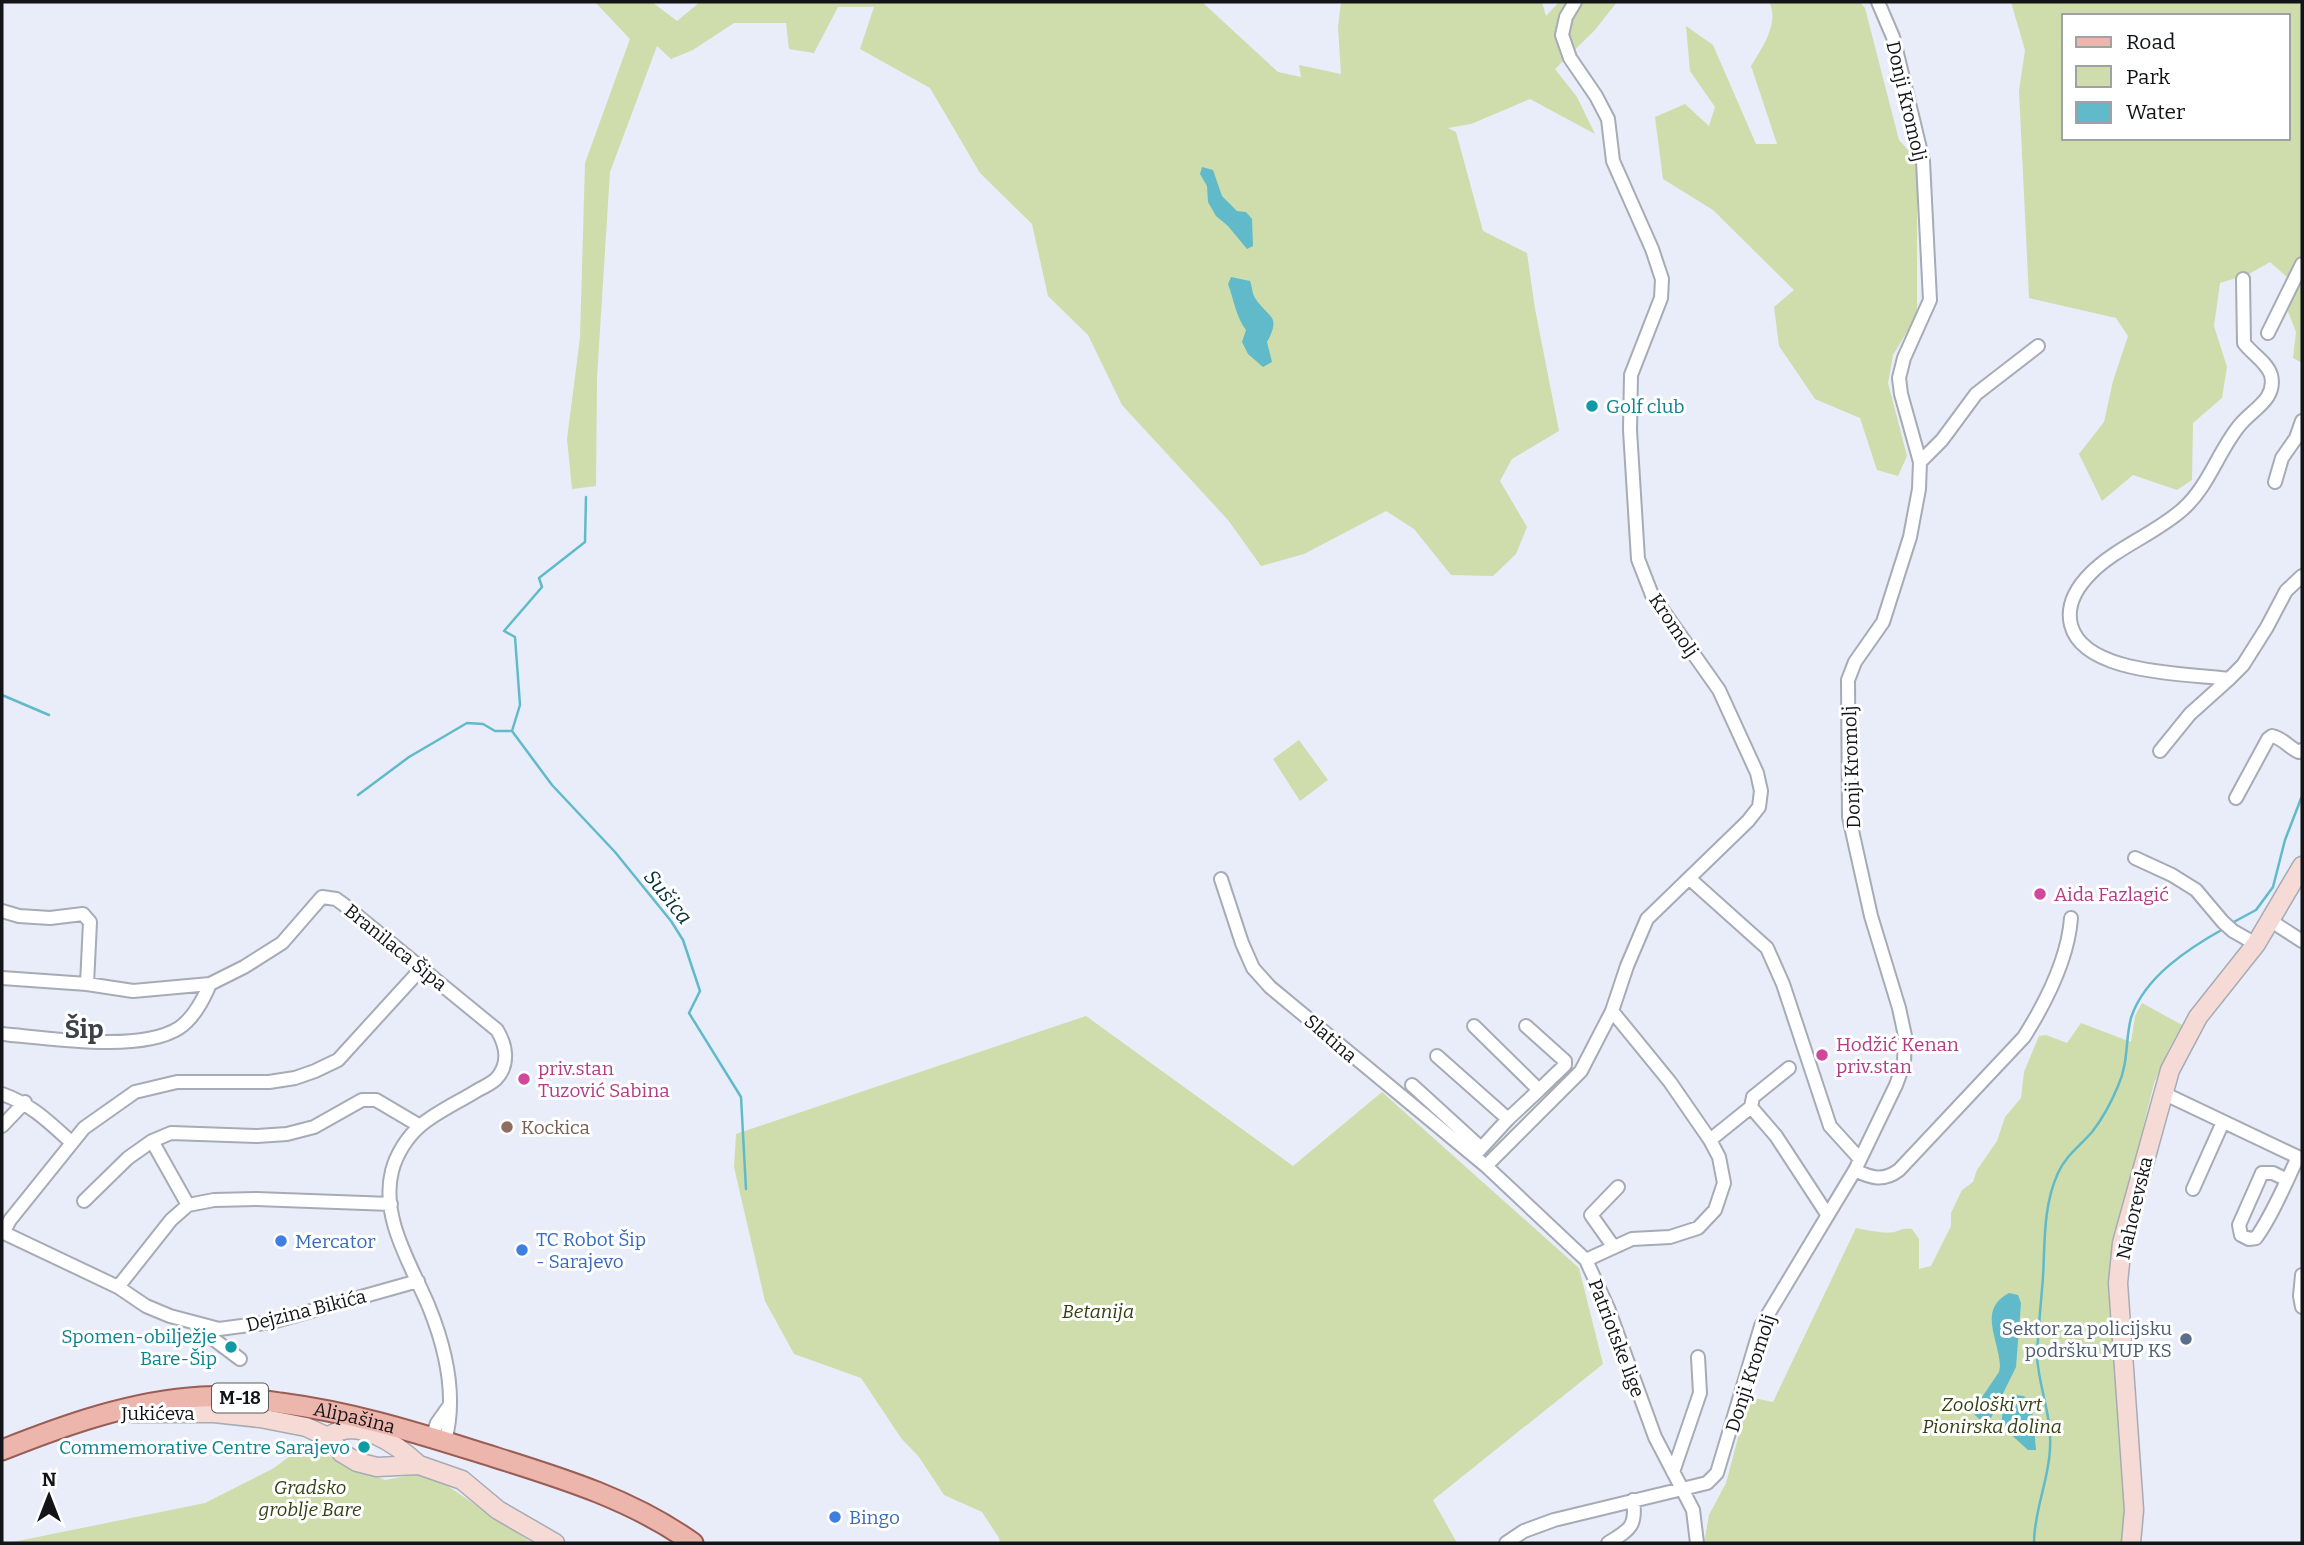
<svg xmlns="http://www.w3.org/2000/svg" width="2304" height="1545" font-family="Bitter,serif">
  <rect width="100%" height="100%" fill="#e8edf9"/>
  <path fill="#ceddab" fill-rule="evenodd" d="M595,2H652L677,21L700,2H1202L1278,72L1301,77L1299,65L1341,74L1338,27L1341,2H1542L1546,16L1559,2H1617L1595,30L1555,69L1577,97L1595,134L1530,99L1471,124L1448,128L1456,132L1483,231L1527,253L1535,309L1559,431L1512,459L1500,481L1527,527L1516,554L1493,576L1451,575L1414,529L1386,511L1304,554L1261,566L1228,520L1122,405L1088,335L1048,296L1032,224L980,173L930,88L860,49L874,7H838L814,53L789,49L786,23H734L693,50L671,59L657,46L610,172L597,377L596,486L572,489L567,439L580,338L585,163L630,39Z
    M1769,2H1860L1865,8L1899,140L1917,160V315L1893,355L1888,383L1907,456L1898,476L1877,470L1860,418L1815,399L1779,346L1774,307L1794,290L1713,210L1663,179L1655,117L1685,104L1709,126L1715,107L1690,71L1686,26L1713,45L1756,144H1777L1751,66C1762,48 1780,22 1769,2Z
    M2011,2H2302V363L2293,358L2296,332L2287,309L2296,285L2270,262L2249,274L2220,283L2214,326L2227,367L2222,398L2193,423L2192,480L2177,490L2133,475L2102,501L2079,454L2104,422L2113,381L2128,336L2116,318L2029,298L2019,91L2025,50ZM2064,16H2288V138H2064Z
    M1299,740L1328,780L1300,801L1273,759Z
    M2142,1003L2182,1025L2168,1051L2154,1083L2111,1258L2110,1277L2126,1499L2124,1543H1704L1709,1515L1726,1483L1749,1397L1773,1402L1856,1228C1868,1230 1882,1234 1894,1232C1901,1230 1903,1228 1912,1229L1919,1239V1269L1931,1266L1951,1226V1213L1962,1190L1973,1182L1977,1170L1997,1141L2005,1117L2021,1098L2024,1072L2039,1036L2046,1035L2067,1043L2081,1023L2131,1042L2135,1016Z
    M1086,1016L1293,1166L1382,1092L1579,1268L1603,1364L1433,1500L1457,1543H1000L999,1538L982,1512L944,1495L919,1457L901,1438L861,1378L794,1354L765,1301L734,1167L736,1134Z
    M318,1446L325,1447L323,1454L385,1480L418,1474L445,1484L532,1543H8L205,1503L274,1468L294,1453Z"/>
  <path fill="#61baca" d="M1202,167L1213,170L1222,196L1237,211L1246,212L1252,219L1253,246L1247,249L1228,226L1216,216L1208,202L1207,186L1200,174Z
    M1231,277L1250,281C1252,286 1252,293 1255,298C1268,318 1282,315 1267,342L1272,362L1263,367L1248,354L1242,342L1246,330C1236,317 1234,300 1228,284Z
    M2009,1293L2018,1295L2021,1303L2016,1367L1991,1418L1979,1419L1974,1414L1976,1406L1999,1372L2000,1366C1999,1339 1977,1310 2009,1293Z
    M2015,1395L2024,1396L2032,1405L2036,1450H2028C2008,1430 1988,1424 2015,1395Z"/>
  <g fill="none" stroke-linecap="round" stroke-linejoin="round">
    <path stroke="#61baca" stroke-width="2.5" d="M586,497L585,542L539,578L542,587L504,631L515,637L520,705L512,731L552,785L615,852L671,921L683,940L700,991L689,1013L741,1097L746,1189
      M2,695L49,715
      M358,795L409,757L467,723L483,724L495,731H512
      M2230,924L2256,910L2273,887L2285,840L2302,796
      M2034,1543C2034,1510 2049,1480 2050,1448C2052,1416 2039,1388 2037,1357C2038,1330 2041,1304 2043,1277C2045,1242 2043,1206 2058,1173C2066,1155 2080,1146 2092,1132C2103,1118 2111,1103 2118,1086C2129,1062 2125,1040 2131,1018C2144,977 2189,948 2225,928"/>
    <g stroke="#a6abb5" stroke-width="16">
      <path id="street" d="M2268,333L2302,264
        M1920,462L1942,440L1976,394L2038,346
        M2275,482L2282,458L2296,438L2302,421
        M2229,679L2243,665L2267,627L2286,591L2302,576
        M2160,751L2190,714L2229,679C2187,673 2084,675 2071,625C2066,605 2077,587 2091,573C2117,547 2155,534 2183,509C2208,487 2218,452 2239,426C2252,409 2277,400 2271,375C2267,362 2251,353 2244,343L2243,279
        M2236,798L2268,739L2272,736C2283,738 2289,748 2299,752L2302,750
        M2135,858L2172,875L2196,890L2223,922L2233,931L2256,944
        M1221,879L1242,943L1253,968L1270,987L1486,1166L1586,1260L1608,1308L1655,1437L1693,1510L1697,1543
        M1690,879L1767,948L1783,984L1830,1126L1859,1158
        M2,911L19,916L50,918L83,914L90,922L87,984
        M2271,921L2302,941
        M2,978L87,984L133,991L210,984L244,967L282,943L322,897L336,899L343,904L497,1030C506,1045 510,1064 496,1079C492,1083 484,1087 478,1090C459,1102 436,1112 420,1126C407,1137 396,1155 392,1171C380,1218 412,1266 429,1307C446,1349 457,1397 445,1441
        M1474,1026L1539,1090L1508,1119
        M1526,1026L1565,1061V1065L1539,1090
        M2,1034C48,1038 140,1053 179,1028C194,1018 203,1000 210,984
        M1437,1056L1508,1119L1474,1156
        M1789,1068L1753,1097L1751,1107L1776,1136L1827,1214
        M1412,1085L1481,1148
        M2163,1093L2302,1159
        M2,1094C31,1104 49,1122 71,1142
        M2,1126L25,1102
        M1710,1140L1751,1107
        M152,1141L171,1133L257,1136L287,1134L314,1127L362,1100H376L420,1126
        M1486,1166L1581,1071L1612,1011L1627,966L1647,919L1748,821L1759,807L1761,791L1757,773L1719,690L1652,595L1638,559L1630,430L1631,375L1661,298L1662,279L1652,249L1613,161L1608,119L1596,96L1570,58L1562,35L1566,17L1575,2
        M1855,1170C1871,1178 1883,1182 1899,1170L2024,1037C2046,1002 2068,959 2071,918
        M2287,1180L2273,1173H2262L2239,1225L2241,1235L2249,1239L2256,1238C2273,1214 2285,1184 2298,1157
        M2193,1189L2223,1122
        M84,1201L128,1158L152,1141L188,1205
        M2,1232L118,1287L146,1306L170,1316L219,1329L272,1322L418,1281
        M3,1233L10,1220L84,1128L135,1092L177,1082H269L295,1078L315,1071L338,1060L421,969
        M1613,1246L1591,1215L1618,1187
        M1586,1260L1632,1239L1670,1237L1698,1228L1715,1210L1724,1183L1719,1157L1710,1140L1670,1082L1612,1011
        M2302,1275L2300,1296L2302,1307
        M118,1287L171,1220L188,1205L214,1200L256,1199L391,1204
        M196,1326L240,1359
        M432,1437L437,1423L449,1406
        M1673,1472L1700,1393L1698,1357
        M1506,1543L1524,1531L1554,1520L1707,1483L1717,1473L1761,1326L1855,1170L1896,1085L1904,1063L1905,1036L1899,1008L1871,916L1849,817L1848,680L1855,662L1883,622L1910,537L1919,489L1920,462L1901,394L1899,378L1904,358L1930,300L1923,161L1893,37L1878,2
        M1608,1543C1629,1530 1637,1527 1633,1500"/>
    </g>
    <g stroke="#a6abb5" stroke-width="21">
      <path id="secondary" d="M133,1413H214L260,1418L306,1427L328,1437L342,1453L357,1462L377,1467L419,1465L462,1480L498,1510L555,1543
        M328,1437C357,1415 397,1445 419,1465
        M2131,1543L2134,1510L2118,1283L2122,1243L2170,1070L2198,1017L2256,944L2302,866"/>
    </g>
    <g stroke="#995d55" stroke-width="23">
      <g id="primary">
        <path id="s1" d="M2,1450C65,1425 132,1401 201,1397C227,1395 254,1399 280,1403C349,1412 408,1430 475,1451C551,1475 627,1496 693,1543"/>
      </g>
    </g>
    <use href="#street" stroke="#fff" stroke-width="12"/>
    <use href="#secondary" stroke="#f6dad6" stroke-width="18"/>
    <use href="#primary" stroke="#edb6ad" stroke-width="19"/>
  </g>
  <g fill="#0f9aa8" stroke="#fff" stroke-width="2.5">
    <circle cx="1592" cy="406" r="7"/>
    <circle cx="231" cy="1347" r="7"/>
    <circle cx="364" cy="1447" r="7"/>
  </g>
  <g fill="#d1479c" stroke="#fff" stroke-width="2.5">
    <circle cx="2040" cy="894" r="7"/>
    <circle cx="1822" cy="1055" r="7"/>
    <circle cx="524" cy="1079" r="7"/>
  </g>
  <circle fill="#8d6e63" stroke="#fff" stroke-width="2.5" cx="507" cy="1127" r="7"/>
  <g fill="#3f7fe0" stroke="#fff" stroke-width="2.5">
    <circle cx="281" cy="1241" r="7"/>
    <circle cx="522" cy="1250" r="7"/>
    <circle cx="835" cy="1517" r="7"/>
  </g>
  <circle fill="#5c6f8a" stroke="#fff" stroke-width="2.5" cx="2186" cy="1339" r="7"/>
  <g text-anchor="middle" stroke-width="6" stroke-linejoin="round" paint-order="stroke">
    <rect fill="#fff" stroke="#595a5d" stroke-width="2" x="212" y="1383.5" width="56" height="29" rx="5"/>
    <g font-size="18" font-weight="bold" fill="#121417">
      <text x="240" y="1404">M-18</text>
    </g>
    <g font-size="19" fill="#121417" stroke="#fff">
      <text transform="translate(1907 101) rotate(77)" y="7">Donji Kromolj</text>
      <text transform="translate(1674 625) rotate(56)" y="7">Kromolj</text>
      <text transform="translate(1851 767) rotate(-92)" y="7">Donji Kromolj</text>
      <text transform="translate(396 947) rotate(39)" y="7">Branilaca Šipa</text>
      <text transform="translate(1331 1038) rotate(41)" y="7">Slatina</text>
      <text transform="translate(2134 1208) rotate(-77)" y="7">Nahorevska</text>
      <text transform="translate(306 1310) rotate(-14)" y="7">Dejzina Bikića</text>
      <text transform="translate(1617 1338) rotate(69)" y="7">Patriotske lige</text>
      <text transform="translate(1750 1373) rotate(-72)" y="7">Donji Kromolj</text>
      <text x="158" y="1420">Jukićeva</text>
      <text dy="7" stroke="none"><textPath href="#s1" startOffset="362">Alipašina</textPath></text>
    </g>
    <g font-size="19" fill="#0d838f" stroke="#fff" text-anchor="end">
      <text x="1606" y="413" text-anchor="start">Golf club</text>
      <text x="217" y="1343">Spomen-obilježje<tspan x="217" dy="22">Bare-Šip</tspan></text>
      <text x="350" y="1454">Commemorative Centre Sarajevo</text>
    </g>
    <g font-size="19" fill="#b23c85" stroke="#fff" text-anchor="start">
      <text x="2054" y="901">Aida Fazlagić</text>
      <text x="1836" y="1051">Hodžić Kenan<tspan x="1836" dy="22">priv.stan</tspan></text>
      <text x="538" y="1075">priv.stan<tspan x="538" dy="22">Tuzović Sabina</tspan></text>
    </g>
    <g font-size="19" fill="#785e54" stroke="#fff" text-anchor="start">
      <text x="521" y="1134">Kockica</text>
    </g>
    <g font-size="19" fill="#366cbe" stroke="#fff" text-anchor="start">
      <text x="536" y="1246">TC Robot Šip<tspan x="536" dy="22">- Sarajevo</tspan></text>
      <text x="295" y="1248">Mercator</text>
      <text x="849" y="1524">Bingo</text>
    </g>
    <g font-size="19" font-style="italic" fill="#344010" stroke="#fff">
      <text x="1098" y="1318">Betanija</text>
      <text x="1992" y="1411">Zoološki vrt<tspan x="1992" dy="22">Pionirska dolina</tspan></text>
      <text x="310" y="1494">Gradsko<tspan x="310" dy="22">groblje Bare</tspan></text>
    </g>
    <g font-size="19" fill="#4e5e75" stroke="#fff" text-anchor="end">
      <text x="2172" y="1335">Sektor za policijsku<tspan x="2172" dy="22">podršku MUP KS</tspan></text>
    </g>
    <g font-size="21" font-style="italic" fill="#08343b" stroke="#fff">
      <text transform="translate(668 897) rotate(51)" y="7">Sušica</text>
    </g>
    <g font-size="26" font-weight="bold" fill="#3d414a" stroke="#fff">
      <text x="84" y="1038">Šip</text>
    </g>
  </g>
  <rect width="2304" height="1545" fill="none" stroke="#121417" stroke-width="7"/>
  <rect x="2062" y="14" width="228" height="126" fill="#ffffff" stroke="#a0a1a2" stroke-width="2"/>
  <rect x="2076" y="37" width="35" height="10" fill="#edb6ad" stroke="#a0a1a2" stroke-width="2"/>
  <text x="2126" y="49" font-size="21" fill="#121417">Road</text>
  <rect x="2076" y="66" width="35" height="21" fill="#ceddab" stroke="#a0a1a2" stroke-width="2"/>
  <text x="2126" y="84" font-size="21" fill="#121417">Park</text>
  <rect x="2076" y="102" width="35" height="21" fill="#61baca" stroke="#a0a1a2" stroke-width="2"/>
  <text x="2126" y="119" font-size="21" fill="#121417">Water</text>
  <g transform="translate(49 1496)" stroke="#ffffff" stroke-width="5" paint-order="stroke">
  <path d="M0-5L12 26L0 18L-12 26Z" fill="#121417"/>
  <text y="-10" font-size="19" font-weight="bold" text-anchor="middle" fill="#121417">N</text>
  </g>
</svg>
